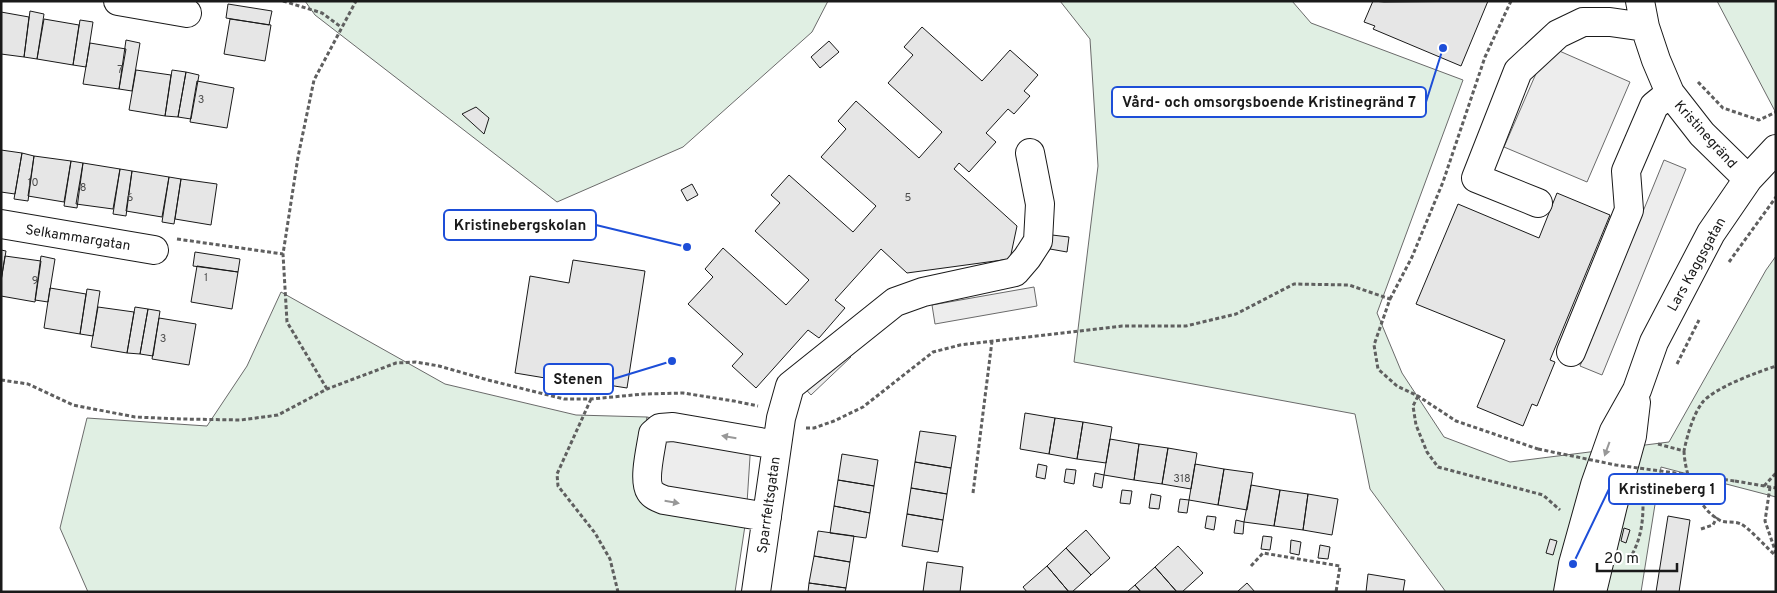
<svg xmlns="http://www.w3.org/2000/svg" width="1777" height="593" font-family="Overpass,sans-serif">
  <rect width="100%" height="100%" fill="#fff"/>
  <path fill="#e0efe3" stroke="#6a6a6a" d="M305,1H828L812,32L683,147L557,202L315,15Z
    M1060,1H1292L1311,23L1463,80L1377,313L1402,373L1444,437L1510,462L1669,442L1766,270L1776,256V497L1661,467L1641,592H1446L1370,489L1355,414L1074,362L1098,166L1090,39Z
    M1717,1H1776V113Z
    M281,292L445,384L576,415L647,417L645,499L746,519L735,592H88L60,528L87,418L207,426L247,366Z"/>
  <path fill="#ededed" stroke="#6a6a6a" d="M1548,46L1630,82L1587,182L1504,147Z
    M1664,160L1686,169L1602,375L1580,366Z
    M1034,287L1037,306L935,324L932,305Z
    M840,346L851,357L811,395L801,384Z
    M647,417L751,441L746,519L644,499Z"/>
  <path fill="#e6e6e6" stroke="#1a1a1a" d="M1373,1L1384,2L1488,1L1461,66L1373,29L1375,26L1364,22Z
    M228,4L272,11L269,25L226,18Z
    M30,11L44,14L37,59L24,57Z
    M1,12L29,17L24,57L1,54Z
    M44,19L79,25L73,65L37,59Z
    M230,19L271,25L265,61L224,54Z
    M80,20L93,22L86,67L73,65Z
    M922,27L982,81L1010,50L1038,75L1024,91L1030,96L1014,114L1008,109L986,133L996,142L969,172L959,163L954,169L1017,226L1010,259L907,273L881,249L835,300L845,308L819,338L808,330L756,388L732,366L743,354L688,304L713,277L705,269L723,248L786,305L809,280L755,231L780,203L771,195L789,175L853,232L876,206L821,157L846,129L838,121L856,101L919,158L942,132L888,83L913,55L904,47Z
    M126,40L140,43L132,91L119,89Z
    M829,41L839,52L820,68L811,57Z
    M90,43L126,49L119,89L83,84Z
    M136,70L171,75L165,116L129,110Z
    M172,70L186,72L178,117L165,116Z
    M186,72L199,75L191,119L178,117Z
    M197,81L234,88L227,128L190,122Z
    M476,107L489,118L484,134L462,114Z
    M1,150L22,153L15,194L1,192Z
    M22,153L34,156L28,201L14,199Z
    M34,156L71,161L64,202L28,196Z
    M71,161L83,163L77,208L64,206Z
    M83,163L120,169L113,209L76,204Z
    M120,169L132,171L126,216L113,214Z
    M132,171L169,177L162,217L126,211Z
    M169,177L181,179L174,224L162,222Z
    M181,179L217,184L211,225L175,219Z
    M692,184L698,195L687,201L681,190Z
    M1557,193L1610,215L1550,360L1555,362L1537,406L1532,404L1523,426L1477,407L1505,340L1416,304L1458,204L1539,238Z
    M1052,235L1069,237L1067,252L1050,249Z
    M1,250L6,251L1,281Z
    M195,252L240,259L238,272L193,266Z
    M5,256L41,261L35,302L1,296V281Z
    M41,256L55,259L48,302L35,300Z
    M573,260L645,271L627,388L589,382L588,385L515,373L530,276L569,283Z
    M197,266L238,272L232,309L191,302Z
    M50,288L86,294L80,334L44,328Z
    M87,289L100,291L93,336L80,334Z
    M98,307L134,312L127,353L91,347Z
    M135,307L148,309L140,354L127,353Z
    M148,309L160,311L153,356L140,354Z
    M159,318L196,324L189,365L152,359Z
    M1025,413L1055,418L1049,454L1020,449Z
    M1055,418L1083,422L1077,459L1049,454Z
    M1083,422L1112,427L1106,463L1077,459Z
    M920,431L956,436L951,468L915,462Z
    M1110,439L1139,444L1134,480L1104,475Z
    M1139,444L1168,448L1162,484L1134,480Z
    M1168,448L1197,453L1191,489L1162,484Z
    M842,454L878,460L874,486L838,480Z
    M915,462L951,468L947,494L911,488Z
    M1038,464L1047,466L1045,479L1036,477Z
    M1195,464L1224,469L1218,505L1189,500Z
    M1066,469L1076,470L1074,484L1064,482Z
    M1224,469L1253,473L1247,510L1218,505Z
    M1095,473L1104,475L1102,488L1093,486Z
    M838,480L874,486L870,513L834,506Z
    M1251,485L1280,490L1274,526L1244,522Z
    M911,488L947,494L943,520L907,514Z
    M1122,490L1132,491L1130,504L1120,503Z
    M1280,490L1308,494L1303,530L1274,526Z
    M1151,494L1161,496L1159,509L1149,508Z
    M1308,494L1338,499L1332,535L1303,530Z
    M1180,499L1189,500L1187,513L1178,512Z
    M834,506L870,513L866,538L830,533Z
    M907,514L943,520L938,552L902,546Z
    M1207,516L1216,517L1214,530L1205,528Z
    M1668,516L1690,520L1679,592H1656Z
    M1236,520L1244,522L1243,534L1234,533Z
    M1624,528L1630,530L1626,543L1621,541Z
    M1086,530L1110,558L1091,575L1066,548Z
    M818,531L854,536L850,562L814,556Z
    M1263,536L1272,537L1270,550L1261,549Z
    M1550,539L1557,541L1553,555L1546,553Z
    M1291,540L1301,542L1299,555L1290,553Z
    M1320,545L1330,547L1328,559L1318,558Z
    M1178,546L1203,573L1182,592H1177L1155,567Z
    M1066,548L1091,575L1072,592H1069L1047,566Z
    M814,556L850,562L846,588L809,583Z
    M927,562L963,567L960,592H923Z
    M1047,566L1069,592H1027L1023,587Z
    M1155,567L1177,592H1141L1135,585Z
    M1368,574L1405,580L1403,592H1366Z
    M809,583L846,588L845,592H808Z
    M1247,583L1255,592H1237Z
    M1135,585L1141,592H1127Z"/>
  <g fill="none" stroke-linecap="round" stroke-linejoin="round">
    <g stroke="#1a1a1a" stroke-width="30">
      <path id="minor" d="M118,1L187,13
        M1640,1L1645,27L1656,60L1670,93L1702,134L1748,179
        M1538,203L1476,178L1518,71L1558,34L1583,22H1610L1645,27
        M1,224L154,250
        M1571,352L1629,210L1626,171L1654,106L1670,93
        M767,517L664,500C659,498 653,496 650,491C643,480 651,448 653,434L660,428L673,427L777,445
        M756,592L781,418L790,386L895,302L923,292L1015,272L1027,258L1038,241L1040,204L1030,153
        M1568,592L1573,564L1595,485L1614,431L1637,390L1654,342L1711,233L1748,179L1776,149
        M1592,592L1613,505L1632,436L1636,402"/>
    </g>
    <path stroke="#5f5f5f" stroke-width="3" stroke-dasharray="4 2.5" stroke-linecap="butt" d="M283,1L322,13L341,27
      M1698,82L1723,108L1759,120L1776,112
      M177,239L283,254
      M1729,262L1776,197
      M1390,299L1412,257L1443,182L1485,57L1511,1
      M1677,364L1699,320
      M1,380L28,384L73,405L135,417L181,419L241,420L278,415L327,389L396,363L416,362L439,366L488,380L564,399H591L644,394L683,393L734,401L758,406
      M327,389L287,322L283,254L298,157L314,80L356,1
      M1418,396L1413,406L1416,425L1427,452L1438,467L1543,495L1560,510
      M591,399L557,474L558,486L595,533L610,559L618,592
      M806,428H814L834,421L863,407L933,352L960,345L1122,326H1186L1236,314L1294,284L1349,285L1390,299L1374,345L1378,369L1397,386L1418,396L1456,421L1538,449
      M1658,444L1684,451C1687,436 1693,415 1702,403C1713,388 1758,372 1776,366
      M1684,451C1685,476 1698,509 1721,521C1727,523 1735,521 1741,524C1748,527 1768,549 1776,556
      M1735,481L1776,488
      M1764,486L1776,473
      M1770,487L1765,521L1776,553
      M973,493L992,341
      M1642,498L1673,487L1693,488
      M1701,529L1713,525L1717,517
      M1629,560C1640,542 1643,525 1643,505
      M1251,566L1263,553L1340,566L1336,592"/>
    <use href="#minor" stroke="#fff" stroke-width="28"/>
    <path stroke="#5f5f5f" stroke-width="3" stroke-dasharray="4 2.5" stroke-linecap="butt" d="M1538,449L1616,465L1735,481"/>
  </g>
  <defs><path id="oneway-solid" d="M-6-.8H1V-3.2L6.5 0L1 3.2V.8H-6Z" transform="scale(1.25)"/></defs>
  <g fill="#989898">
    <use href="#oneway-solid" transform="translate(729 437) rotate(-170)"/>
    <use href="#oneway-solid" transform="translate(1607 449) rotate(110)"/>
    <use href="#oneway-solid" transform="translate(672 502) rotate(10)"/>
  </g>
  <g text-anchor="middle" stroke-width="4" stroke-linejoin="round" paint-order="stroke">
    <g font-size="11" fill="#4d4d4d">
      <text x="120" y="73">7</text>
      <text x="201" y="103">3</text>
      <text x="33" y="186">10</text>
      <text x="83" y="191">8</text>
      <text x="130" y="201">6</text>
      <text x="908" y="201">5</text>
      <text x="206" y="281">1</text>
      <text x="35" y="284">9</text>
      <text x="163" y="342">3</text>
      <text x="1182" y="482">318</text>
    </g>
    <g font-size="14" fill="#1a1a1a" stroke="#fff">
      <text transform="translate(1706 134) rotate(48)" y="5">Kristinegränd</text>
      <text transform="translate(78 237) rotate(9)" y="5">Selkammargatan</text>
      <text transform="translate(1696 264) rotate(-61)" y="5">Lars Kaggsgatan</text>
      <text transform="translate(768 505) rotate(-82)" y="5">Sparrfeltsgatan</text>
    </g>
  </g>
  <path fill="none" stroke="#1d4ed8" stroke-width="2" d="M1443 48L1426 102M687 247L596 225M672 361L613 379M1573 564L1609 489"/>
  <g fill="#1d4ed8" stroke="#fff" stroke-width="2">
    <circle cx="1443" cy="48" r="5"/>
    <circle cx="687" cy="247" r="5"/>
    <circle cx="672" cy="361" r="5"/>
    <circle cx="1573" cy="564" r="5"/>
  </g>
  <g fill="#fff" stroke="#1d4ed8" stroke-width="2">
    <rect x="1112" y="87" width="314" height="30" rx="5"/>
    <rect x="444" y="210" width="152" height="30" rx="5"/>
    <rect x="544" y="364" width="69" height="30" rx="5"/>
    <rect x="1609" y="474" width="116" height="30" rx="5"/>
  </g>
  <g font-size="15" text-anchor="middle" font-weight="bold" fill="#1a1a1a">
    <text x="1269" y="107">Vård- och omsorgsboende Kristinegränd 7</text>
    <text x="520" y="230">Kristinebergskolan</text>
    <text x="578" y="384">Stenen</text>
    <text x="1667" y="494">Kristineberg 1</text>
  </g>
  <rect width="1777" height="593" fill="none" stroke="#1a1a1a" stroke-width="5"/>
  <path d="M1597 563v8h80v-8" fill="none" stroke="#1a1a1a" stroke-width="2.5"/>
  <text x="1604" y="563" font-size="15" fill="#1a1a1a" stroke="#ffffff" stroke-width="4" paint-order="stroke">20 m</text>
</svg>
